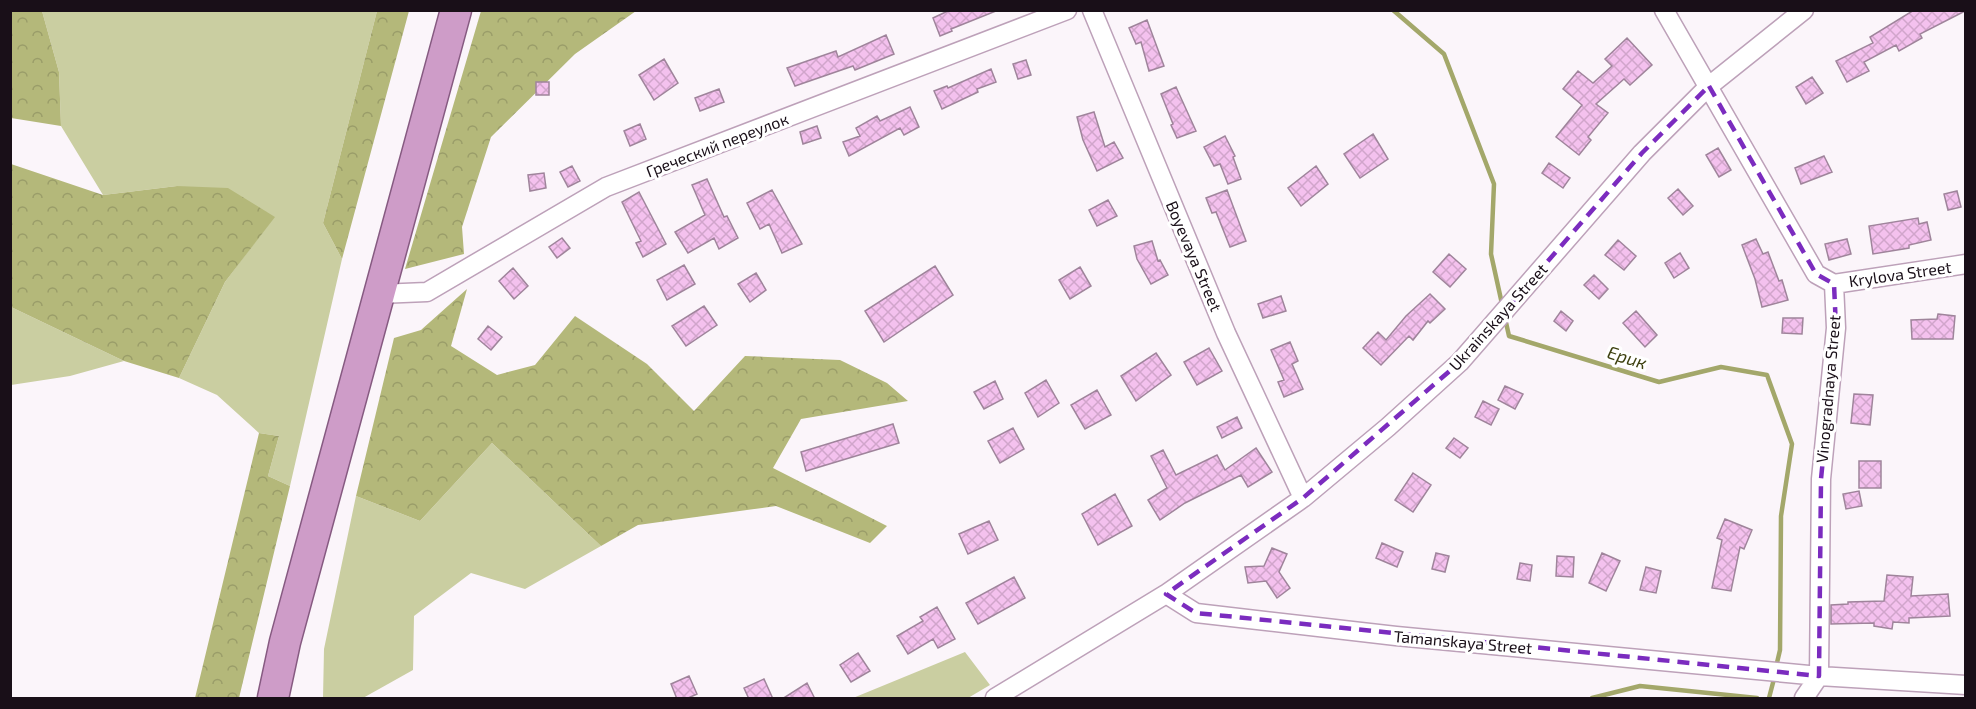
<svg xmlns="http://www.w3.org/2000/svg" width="1976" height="709" font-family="'Exo 2',sans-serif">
  <defs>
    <pattern id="forest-crowns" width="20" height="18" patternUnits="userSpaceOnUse" patternTransform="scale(1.5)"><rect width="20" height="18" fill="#b4b87a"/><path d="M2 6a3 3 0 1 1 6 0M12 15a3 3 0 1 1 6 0" fill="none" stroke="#9a9d69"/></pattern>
    <pattern id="building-cross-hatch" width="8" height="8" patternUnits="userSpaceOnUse" patternTransform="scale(1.5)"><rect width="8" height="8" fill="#f4c1ee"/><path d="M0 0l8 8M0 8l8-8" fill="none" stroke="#d1a5cb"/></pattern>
  </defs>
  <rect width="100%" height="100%" fill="#fbf5fa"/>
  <path fill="#cacea1" d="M42,11H377L323,223L342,259L290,486L268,476L279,436L259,433L217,395L179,378L225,282L274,217L177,186L103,195L61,126L59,72Z
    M11,307L124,361L70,376L11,385Z
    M492,443L601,546L525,589L471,573L414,616L413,670L363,698H323L324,649L356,496L420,521Z
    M965,652L990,685L968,698H853Z"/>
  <path fill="url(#forest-crowns)" d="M10,11H42L59,72L61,126L11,118Z
    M377,11H409L342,259L323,223Z
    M481,11H636L575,54L491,137L462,227L464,254L405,269Z
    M11,164L103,195L177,186L228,188L275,217L225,282L179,378L124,361L11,307Z
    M467,289L451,346L497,375L535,365L575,316L647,364L694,411L745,356L840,360L887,383L908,401L801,419L773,468L887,526L870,543L776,506L638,525L601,546L492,443L420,521L356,496L394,338L421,330Z
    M259,433L279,436L268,476L290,486L239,698H195Z"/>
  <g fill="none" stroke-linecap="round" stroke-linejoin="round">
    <path stroke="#a3a76a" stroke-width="4.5" d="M1393,10L1444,54L1494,184L1491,254L1502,304
      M1505,318L1509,336L1659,382L1721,367L1767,375L1792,444L1781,516L1780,650L1776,667
      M1592,698L1640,686L1757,698
      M1769,698L1775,675"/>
  </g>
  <path fill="url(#building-cross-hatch)" stroke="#9f849b" stroke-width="1.5" d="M950,10H995L996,11L951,29L952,31L940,36L933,18Z
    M1914,10L1965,11L1920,34L1922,38L1899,51L1896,45L1864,62L1869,71L1847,82L1836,61L1873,43L1870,37Z
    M1147,20L1164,66L1149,71L1141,42L1136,44L1129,28Z
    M886,35L894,54L855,70L853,66L795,86L787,68L836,51L838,57Z
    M1627,38L1652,65L1630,85L1624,79L1596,104L1608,113L1588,137L1591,140L1579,155L1556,137L1582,105L1563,89L1578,71L1593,83L1612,66L1605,59Z
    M664,59L678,83L654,100L639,75Z
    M1026,60L1031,75L1018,79L1013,64Z
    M991,69L996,82L977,89L978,92L942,109L934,91L947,86L948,88Z
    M1812,77L1823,93L1806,104L1796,87Z
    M536,82H549V95H536Z
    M1176,87L1196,131L1177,138L1171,125L1173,124L1161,94Z
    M719,89L724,102L700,111L695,98Z
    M910,107L919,127L904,135L900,128L849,156L843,142L860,136L856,128L877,116L880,121Z
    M1094,112L1105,147L1114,142L1123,158L1097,171L1083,140L1077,117Z
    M640,124L646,139L630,146L624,131Z
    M817,126L821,138L803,144L800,132Z
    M1373,134L1388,159L1360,178L1344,154Z
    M1225,136L1235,156L1233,157L1241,179L1228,184L1220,164L1214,166L1204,147Z
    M1718,148L1731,170L1719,177L1706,155Z
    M1824,156L1832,172L1801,184L1795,168Z
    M1549,163L1570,178L1563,188L1542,173Z
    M572,166L580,181L568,187L560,172Z
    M1316,166L1328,184L1301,206L1288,188Z
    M544,173L546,188L530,191L528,175Z
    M707,179L724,217L727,216L738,238L719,249L714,238L688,253L675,232L705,215L692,185Z
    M1678,189L1693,206L1683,215L1668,198Z
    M772,190L802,244L782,253L769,224L760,229L747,203Z
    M1227,190L1246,241L1230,247L1216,212L1212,213L1206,198Z
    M1957,191L1961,207L1948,210L1944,194Z
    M639,192L666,244L643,257L636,243L641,241L622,202Z
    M1108,200L1117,216L1097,226L1089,210Z
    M1918,218L1919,224L1927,222L1931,240L1909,245V248L1873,254L1869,226Z
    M562,238L570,248L557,258L549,247Z
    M1756,239L1763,254L1768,252L1779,281L1782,280L1788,300L1762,307L1755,279L1742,245Z
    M1847,239L1851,254L1829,260L1825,244Z
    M1618,240L1636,256L1624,270L1605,255Z
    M1152,241L1158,261L1160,260L1168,275L1151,284L1137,259L1134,246Z
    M1680,253L1689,268L1674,278L1665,263Z
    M1449,254L1466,269L1450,287L1433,272Z
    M684,265L695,284L667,300L657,280Z
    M935,266L953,295L884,342L865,311Z
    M1080,267L1091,286L1070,299L1059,280Z
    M513,268L528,286L514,299L499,281Z
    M756,273L766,290L750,302L738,284Z
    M1594,275L1608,289L1599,299L1584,285Z
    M1430,294L1445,309L1430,323L1428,321L1413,340L1409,336L1381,365L1363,348L1378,332L1386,340L1406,316Z
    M1281,296L1286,311L1263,318L1258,304Z
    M704,306L717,325L686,346L672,326Z
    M1561,311L1573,321L1566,331L1554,321Z
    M1636,311L1657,335L1645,347L1623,323Z
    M1938,314L1955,316L1953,339H1912L1911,320L1937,319Z
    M1783,318H1803L1802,334L1782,333Z
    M488,326L502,337L491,350L478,339Z
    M1290,342L1298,361L1292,364L1303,389L1284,397L1278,382L1284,380L1271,350Z
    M1209,348L1222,371L1197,385L1184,362Z
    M1156,353L1171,375L1136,401L1121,376Z
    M1046,380L1059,403L1038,417L1025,393Z
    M995,381L1003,399L984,409L974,392Z
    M1505,386L1523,394L1515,409L1498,400Z
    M1097,390L1111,415L1085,429L1071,405Z
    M1854,394L1873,395L1870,425L1851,423Z
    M1483,401L1499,409L1491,425L1475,417Z
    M1237,417L1242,428L1222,438L1217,427Z
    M893,424L899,443L806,471L801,452Z
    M1013,428L1024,449L1000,463L988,441Z
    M1454,438L1468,448L1460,458L1446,448Z
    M1256,448L1272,472L1248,487L1241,475L1185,503L1160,520L1148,500L1167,488L1151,456L1163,450L1176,475L1217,455L1225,470Z
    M1859,461H1881V488H1859Z
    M1413,473L1431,485L1413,512L1395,500Z
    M1859,491L1862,506L1846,509L1843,494Z
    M1115,494L1132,526L1098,545L1082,514Z
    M1725,519L1752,530L1744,549L1740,547L1731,591L1712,588L1722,540L1717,538Z
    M989,521L998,540L968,554L959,534Z
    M1382,543L1403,552L1397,567L1376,558Z
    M1272,548L1287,554L1279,572L1290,588L1277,598L1266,581L1248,583L1245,567L1264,566Z
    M1436,553L1449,556L1445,572L1432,569Z
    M1602,553L1620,561L1606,591L1589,583Z
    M1557,556L1574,557L1573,577L1556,576Z
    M1520,563L1532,565L1530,581L1517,579Z
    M1646,567L1661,571L1656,593L1640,590Z
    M1887,575L1913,577L1911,596L1948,594L1950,616L1909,618V623L1893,622L1892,629L1874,626V623L1831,624V605L1848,604V602L1884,601Z
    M1014,577L1025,598L978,624L966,603Z
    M937,607L955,639L938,648L933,639L908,654L897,636L923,621L920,617Z
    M858,653L870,671L851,682L840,665Z
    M689,676L697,694L686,699H677L671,684Z
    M764,679L773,699H749L744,688Z
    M807,683L815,699H782Z"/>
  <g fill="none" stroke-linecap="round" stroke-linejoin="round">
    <g stroke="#bda1b9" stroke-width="21">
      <path id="minor" d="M1092,10L1226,333L1303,498
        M1664,10L1816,274L1834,284L1836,328L1821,479L1819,676L1804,698
        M1834,284L1966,264
        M379,294L427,292L606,187L1067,10
        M1166,594L1196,613L1396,636L1819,676L1966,685
        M995,698L1166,594L1303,498L1388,427L1460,362L1642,153L1709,86L1804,10"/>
    </g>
    <g stroke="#865a81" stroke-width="33">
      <path id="trunk" d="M273,698L285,642L456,10"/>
    </g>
    <use href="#minor" stroke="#fff" stroke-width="18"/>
    <use href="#trunk" stroke="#ce9cc8" stroke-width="30"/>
  </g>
  <path fill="none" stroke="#7b2cbf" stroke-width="4.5" stroke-dasharray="12 8" stroke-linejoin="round" d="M1709,86L1816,274L1834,284L1836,328L1821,479L1819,676L1196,613L1166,594L1303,498L1460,362L1642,153Z"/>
  <g text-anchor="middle" stroke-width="6" stroke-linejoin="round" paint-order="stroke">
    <g font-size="16" fill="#190f18" stroke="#fff">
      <text transform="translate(717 145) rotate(-21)" y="6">Греческий переулок</text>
      <text transform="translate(1194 256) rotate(67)" y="6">Boyevaya Street</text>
      <text transform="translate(1900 274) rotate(-8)" y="6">Krylova Street</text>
      <text transform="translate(1498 317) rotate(-48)" y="6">Ukrainskaya Street</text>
      <text transform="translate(1828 389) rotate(-85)" y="6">Vinogradnaya Street</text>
      <text transform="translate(1463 642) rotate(5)" y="6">Tamanskaya Street</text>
    </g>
    <g font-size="18" font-style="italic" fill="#3e4010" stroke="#fff">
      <text transform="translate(1627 358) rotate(17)" y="6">Ерик</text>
    </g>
  </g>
  <rect width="1976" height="709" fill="none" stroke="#190f18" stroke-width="24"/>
</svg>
